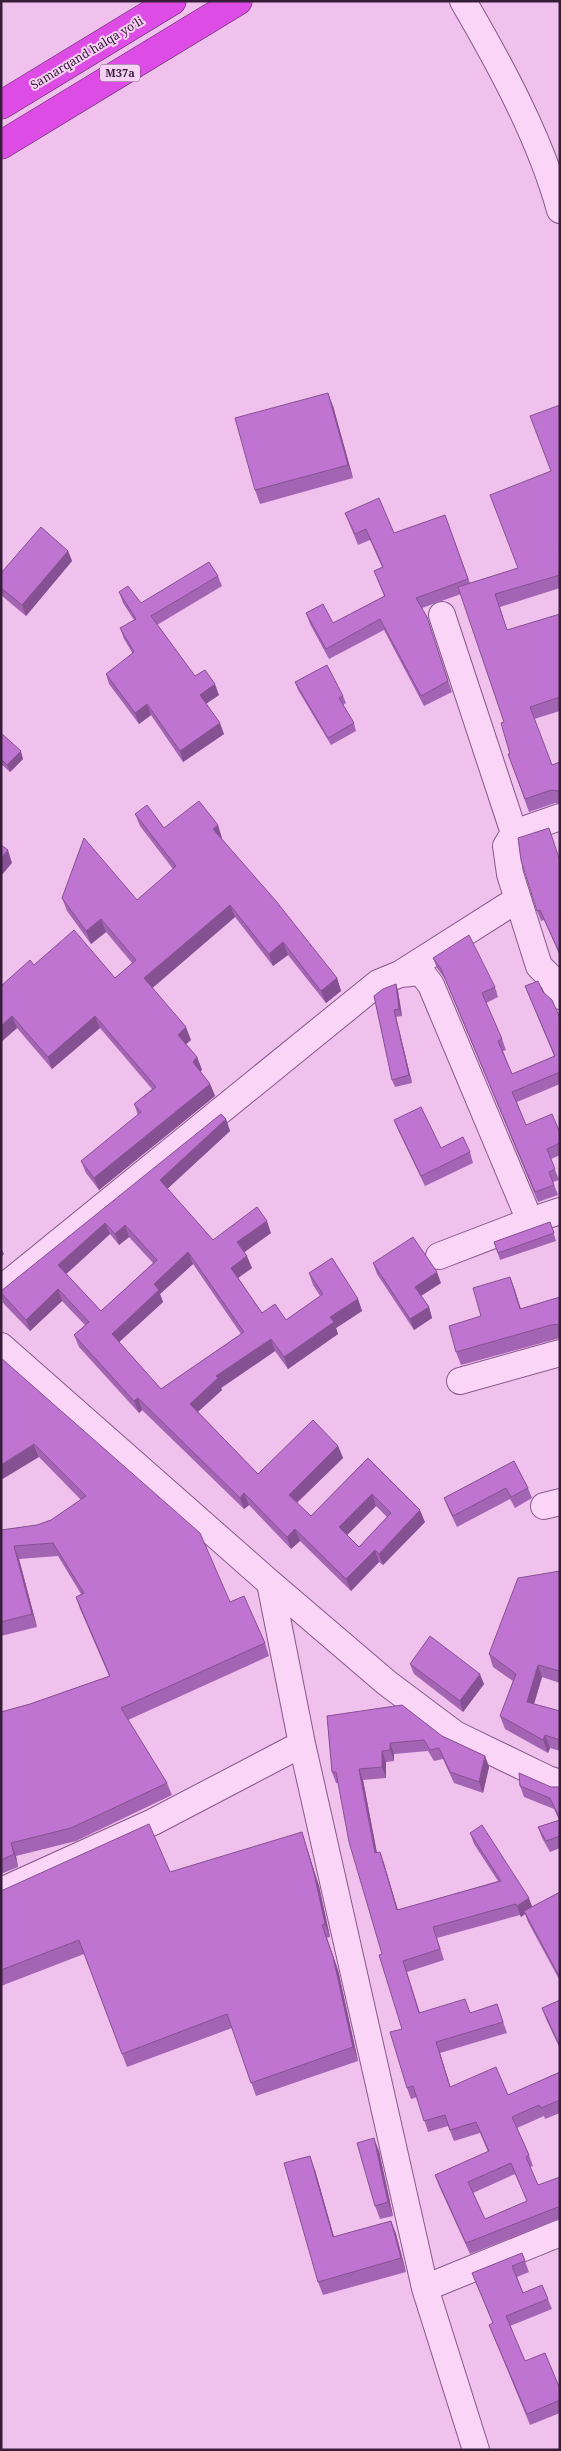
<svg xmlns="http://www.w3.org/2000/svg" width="561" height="2451" font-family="'Noto Serif',serif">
  <rect width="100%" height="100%" fill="#f1c1ed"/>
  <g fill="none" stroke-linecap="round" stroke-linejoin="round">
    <g stroke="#87578b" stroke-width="28">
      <path id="minor" d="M463,1C501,66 540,138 560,210
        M442,615L514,833L506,846L510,874L539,966L553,980L560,996
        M514,833L560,817
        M400,974L518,899
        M530,1221L560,1211
        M1,1289L378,983L400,974L421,972L431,985L530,1221L439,1256
        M1,1346L270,1583L387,1683L455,1734L548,1779L560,1783
        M460,1381L560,1353
        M544,1506L560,1502
        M270,1583L302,1744L425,2288L476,2450
        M1,1891L153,1822L302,1744
        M425,2288L560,2233"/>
    </g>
    <g stroke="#522c59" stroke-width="29">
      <path id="highway" d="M1,105L172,1
        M1,145L238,1"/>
    </g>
    <use href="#minor" stroke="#fbd5f8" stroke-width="26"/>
    <use href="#highway" stroke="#de4ce6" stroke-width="28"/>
  </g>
  <path fill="#a464b4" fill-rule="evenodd" d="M560,405V588L500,607L507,630L560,614V711L534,719L552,765L560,762V803H555L529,812L508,754H510L504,722L461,594L422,608L430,628L452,692L424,706L384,630L329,659L310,624L306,613L333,623L384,596L374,571L382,567L370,540L358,545L345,513L394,533L445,515L470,583L518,568L551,471Z
    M333,406L353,478L260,504L255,490Z
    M68,551L72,561L26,616L1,595V573Z
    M218,576L222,586L157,625L195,676L219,695L206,704L224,734L183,762L151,715L139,724L109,684L106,674L133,654L124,639L120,628L134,620L123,603L119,592L141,603Z
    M295,682L343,696L346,703L343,705L354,723L356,731L331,745L298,690Z
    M1,733L23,759L10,772L1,764Z
    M135,814L164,828L222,838L221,839L337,978L341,991L326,1003L288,955L273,966L235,917L152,988L191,1040L186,1044L197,1057L202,1070L200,1071L210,1084L215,1096L99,1190L86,1173L81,1161L138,1115L134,1104L152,1089L100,1028L52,1069L17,1028L1,1042V986L34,965L115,978L132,963L106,932L91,944L67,911L62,898L137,900L173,869L140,826Z
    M560,860V956L544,920L541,921L537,911Z
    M433,958L495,987L498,997L486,1003L502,1039L506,1050L503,1051L512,1074L554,1056L525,986L543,992L560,1018V1084L517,1102L526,1125L560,1133V1155L551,1159L559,1180L553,1182L558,1195L538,1202L445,979L437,968Z
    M396,984L398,991L402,1016L396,1017L412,1083L395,1087L392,1080L374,996Z
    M226,1119L230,1131L167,1189L213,1240L271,1233L244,1252L252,1268L238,1278L262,1313L286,1320L320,1296L313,1285L309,1273L358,1299L362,1311L336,1328L338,1334L288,1369L275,1351L221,1388L222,1390L198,1412L258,1474L338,1446L343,1458L297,1503L311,1516L368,1458L425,1522L383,1565L379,1562L351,1591L300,1541L291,1549L249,1505L244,1509L142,1410L139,1413L79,1347L74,1335L85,1325L62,1301L30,1331L4,1304L1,1296V1291ZM110,1234L119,1245L129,1237L153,1263L101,1311L66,1274ZM193,1264L241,1334L161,1389L119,1342L163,1302L160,1294ZM376,1506L387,1517L359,1547L347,1535Z
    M394,1120L441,1148L470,1152L473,1163L425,1186L398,1130Z
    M550,1222L556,1241L500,1260L494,1242Z
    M373,1263L441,1283L421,1296L429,1307L432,1318L414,1330L377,1274Z
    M510,1277L521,1309L560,1297V1338L461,1365L456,1352Z
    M1,1358L230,1602L265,1643L269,1656L128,1720L167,1783L172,1795L76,1841L16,1856L18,1867L1,1874V1712L30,1704L109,1676L80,1609L76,1597L81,1594L58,1556L19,1559L37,1627L1,1636V1530L37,1525L51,1520L81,1500L39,1457Z
    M514,1461L528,1488L532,1498L515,1508L510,1499L457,1527L448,1508L444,1498Z
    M560,1571V1683L542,1677L534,1704L560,1711V1751L550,1748L548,1753L505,1729L500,1716L513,1681L493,1667L489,1654Z
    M410,1664L484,1684L463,1712L414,1674Z
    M327,1716L442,1736L485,1756L489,1767L483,1793L454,1783L443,1759L434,1761L428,1751L394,1754V1761L386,1762V1778L363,1780L377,1853L380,1852L398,1910L498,1881L474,1844L470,1833L533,1907L560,1892V1981L528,1922L525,1914L521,1917L520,1915L437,1938L444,1960L407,1972L420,2013H470L497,2004L507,2033L440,2053L450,2087L508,2095L560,2072V2113L545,2119L544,2116L517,2128L529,2155L533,2166L530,2167L538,2185L560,2177V2219L470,2254L439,2186L435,2175L488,2152L480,2133L454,2141L448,2126L428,2132L417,2097L411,2099L407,2088L402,2029L338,1783H336L332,1772ZM515,2174L527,2201L485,2219L473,2193Z
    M520,1786L560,1787V1848L550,1852L542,1838L538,1827L559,1820L554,1809L524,1797Z
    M306,1846L319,1886L330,1937L327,1938L338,1970L358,2061L256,2096L232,2028L127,2067L84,1954L1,1986V1891L170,1872Z
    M560,2000V2049L546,2019L542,2008Z
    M379,2151L393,2216L380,2219L375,2206Z
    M315,2170L334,2237L391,2221L396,2234L406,2272L323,2295L318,2282Z
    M522,2253L529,2272L517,2277L523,2293L548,2299L552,2309L510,2326L525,2361L560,2389V2413L530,2425L493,2335L489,2325L493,2324L472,2273Z"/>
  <path fill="#865192" d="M328,393L333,406L353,478L348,465Z
    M68,551L72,561L26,616L22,605Z
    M215,684L219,695L204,705L200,695Z
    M147,704L151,715L139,724L135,713Z
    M220,723L224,734L183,762L180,751Z
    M21,751L23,759L10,772L7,765Z
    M218,825L222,838L217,842L213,829Z
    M8,850L12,863L1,876V858Z
    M230,905L235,917L149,991L144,978Z
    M101,919L106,932L91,944L86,931Z
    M283,942L288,955L273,966L269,954Z
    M337,978L341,991L326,1003L321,991Z
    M396,984L398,991L402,1016L399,1009Z
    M394,1010L396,1017L412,1083L409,1075Z
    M12,1016L17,1028L1,1042V1026Z
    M95,1016L100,1028L52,1069L48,1057Z
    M186,1027L191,1040L183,1047L178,1035Z
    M197,1057L202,1070L197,1074L193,1062Z
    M210,1084L215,1096L99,1190L94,1178Z
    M226,1119L230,1131L164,1192L160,1180Z
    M267,1221L271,1233L242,1254L237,1242Z
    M105,1223L110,1234L63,1277L58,1265Z
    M125,1225L129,1237L119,1245L115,1234Z
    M1,1248L4,1254L1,1257Z
    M188,1252L193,1264L160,1294L163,1302L116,1345L112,1334L154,1284Z
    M247,1256L252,1268L235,1280L231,1268Z
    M437,1272L441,1283L419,1297L415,1287Z
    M510,1277L515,1290L525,1323L520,1309Z
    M58,1289L62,1301L30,1331L26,1320Z
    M358,1299L362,1311L336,1328L338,1334L288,1369L284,1357L330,1317Z
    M429,1307L432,1318L414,1330L410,1319Z
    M271,1339L275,1351L221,1388L222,1390L194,1415L190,1404L216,1376Z
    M138,1398L142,1410L139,1413L134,1401Z
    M34,1444L39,1457L1,1480V1465Z
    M338,1446L343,1458L293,1506L289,1495Z
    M244,1493L249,1505L244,1509L240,1498Z
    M372,1494L376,1506L343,1539L339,1527Z
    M420,1510L425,1522L383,1565L379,1554Z
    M295,1529L300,1541L291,1549L287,1537Z
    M14,1546L19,1559L37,1627L32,1614Z
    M375,1550L379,1562L351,1591L346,1579Z
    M538,1665L542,1677L531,1714L527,1702Z
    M480,1674L484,1684L463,1712L460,1701Z
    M545,1735L550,1748L548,1753L543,1740Z
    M390,1743L394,1754V1761L390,1750Z
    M382,1751L386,1762V1778L382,1767Z
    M485,1756L489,1767L483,1793L479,1782Z
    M359,1769L363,1780L379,1864L375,1853Z
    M302,1832L319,1886L330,1937L325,1924Z
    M11,1843L16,1856L18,1867L14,1854Z
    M380,1852L384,1863L401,1921L397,1910Z
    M529,1898L533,1909L524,1911L525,1914L521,1917L517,1906Z
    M322,1925L338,1970L358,2061L353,2047Z
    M436,2042L440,2053L454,2098L450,2087Z
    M374,2138L379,2151L393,2216L388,2202Z
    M310,2156L315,2170L338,2251L333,2237Z
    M391,2221L396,2234L406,2272L401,2258Z"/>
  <path fill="#bf74d1" stroke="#865192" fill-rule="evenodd" d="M328,393L348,465L255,490L235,418Z
    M560,405V546H559L560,549V575L495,594L507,630L560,614V697L530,707L552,765L560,762V791L551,790L525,799L508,754H510L501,723L504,722L458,587L518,568L490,495L551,471L530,416Z
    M379,498L394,533L445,515L468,579L416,598L427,617L448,681L421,696L380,619L326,649L306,613L323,604L333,623L385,596L374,571L383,567L366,529L355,534L345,513Z
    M41,527L68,551L22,605L1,588V573Z
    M209,562L218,576L151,616L195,676L205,670L215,684L200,695L220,723L180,751L147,704L135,713L106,674L134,652L120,628L136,619L119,592L128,586L141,603Z
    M327,665L343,696L339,698L354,723L328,738L295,682Z
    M1,733L21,751L7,765L1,759Z
    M199,801L218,825L213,829L276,901L337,978L321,991L283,942L269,954L230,905L144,978L186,1027L178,1035L197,1057L193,1062L210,1084L94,1178L81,1161L141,1112L134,1104L156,1087L95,1016L48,1057L12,1016L1,1026V986L30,960L34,965L74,930L115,978L136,960L101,919L86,931L62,898L84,838L137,900L176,866L135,814L147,805L164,828Z
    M549,828L560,861V954L540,910L537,911L521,860L518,838Z
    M1,845L8,850L1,858Z
    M469,935L495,987L482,993L502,1039L498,1041L512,1074L555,1056L525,986L538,981L543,992L552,1000L560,1018V1072L512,1092L526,1125L552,1114L560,1133V1143L547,1149L555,1169L549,1172L554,1185L535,1192L441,969L433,958Z
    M396,984L399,1009L394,1010L409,1075L392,1080L374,996L383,989Z
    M421,1107L441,1148L463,1137L470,1152L421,1176L394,1120Z
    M221,1114L226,1119L160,1180L213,1240L257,1207L267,1221L237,1242L247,1256L231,1268L262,1313L275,1304L286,1320L323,1294L309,1273L332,1258L358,1299L330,1317L334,1322L284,1357L271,1339L216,1376L218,1378L190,1404L258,1474L313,1420L338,1446L289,1495L311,1516L368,1458L420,1510L379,1554L375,1550L346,1579L295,1529L287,1537L244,1493L240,1498L138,1398L134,1401L74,1335L89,1322L58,1289L26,1320L1,1293V1291ZM105,1223L115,1234L125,1225L157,1260L101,1311L58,1265ZM188,1252L244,1332L161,1389L112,1334L159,1290L154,1284ZM372,1494L391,1513L359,1547L339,1527Z
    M550,1222L554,1233L498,1253L494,1242Z
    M413,1237L437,1272L415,1287L429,1307L410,1319L373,1263Z
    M510,1277L520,1309L560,1297V1324L551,1325L456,1352L449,1326L481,1316L473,1288Z
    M1,1358L200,1533L230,1602L244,1596L265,1643L121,1708L167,1783L71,1828L11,1843L14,1854L1,1860V1712L30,1704L110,1676L76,1597L84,1593L53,1543L14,1546L32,1614L1,1622V1530L37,1525L51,1520L86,1496L34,1444L1,1465Z
    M514,1461L528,1488L511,1497L506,1488L453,1516L444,1498Z
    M560,1571V1671L538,1665L527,1702L560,1711V1740L545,1735L543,1740L500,1716L516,1674L489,1654L518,1578Z
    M430,1636L480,1674L460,1701L410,1664Z
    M402,1705L442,1736L485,1756L479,1782L450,1772L439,1748L430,1750L424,1740L390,1743V1750L382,1751V1767L359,1769L375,1853L380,1852L397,1910L501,1881L470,1833L482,1825L529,1898L517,1906L516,1904L433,1927L440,1949L403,1961L419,2013L465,1999L470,2013L497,2004L503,2022L436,2042L450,2087L496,2067L508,2095L560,2072V2100L541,2108L539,2105L512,2117L529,2155L526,2157L538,2185L560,2177V2208L558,2207L466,2243L435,2175L489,2151L476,2122L450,2130L445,2115L424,2121L413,2086L407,2088L390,2032L402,2029L379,1955L382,1954L349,1842L336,1772H332L327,1716ZM511,2163L527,2201L485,2219L468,2182Z
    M519,1773L551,1787H560V1819L550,1798L520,1786Z
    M560,1820V1836L546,1841L538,1827Z
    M149,1824L170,1872L302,1832L314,1873L325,1924L322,1925L333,1957L353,2047L251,2083L227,2014L122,2054L79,1940L1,1970V1891Z
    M560,1892V1978L524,1911Z
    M560,2000V2046L542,2008Z
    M374,2138L388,2202L375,2206L357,2143Z
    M310,2156L333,2237L391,2221L401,2258L318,2282L284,2163Z
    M522,2253L525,2261L512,2266L523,2293L542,2285L548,2299L506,2316L525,2361L545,2353L560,2389V2400L527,2414L489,2325L493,2323L472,2273Z"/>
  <g text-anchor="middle" stroke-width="4" stroke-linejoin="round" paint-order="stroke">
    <rect fill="#f8d1f4" stroke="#705372" stroke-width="1" x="100" y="64.5" width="40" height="17" rx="4"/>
    <g font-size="11" font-weight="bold" fill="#361d3a">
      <text x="120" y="77">M37a</text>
    </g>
    <g font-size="12" fill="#361d3a" stroke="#f8d1f4">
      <text transform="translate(87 53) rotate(-31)" y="4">Samarqand halqa yoʻli</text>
    </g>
  </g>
  <rect width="561" height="2451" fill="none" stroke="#361d3a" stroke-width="5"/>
</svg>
